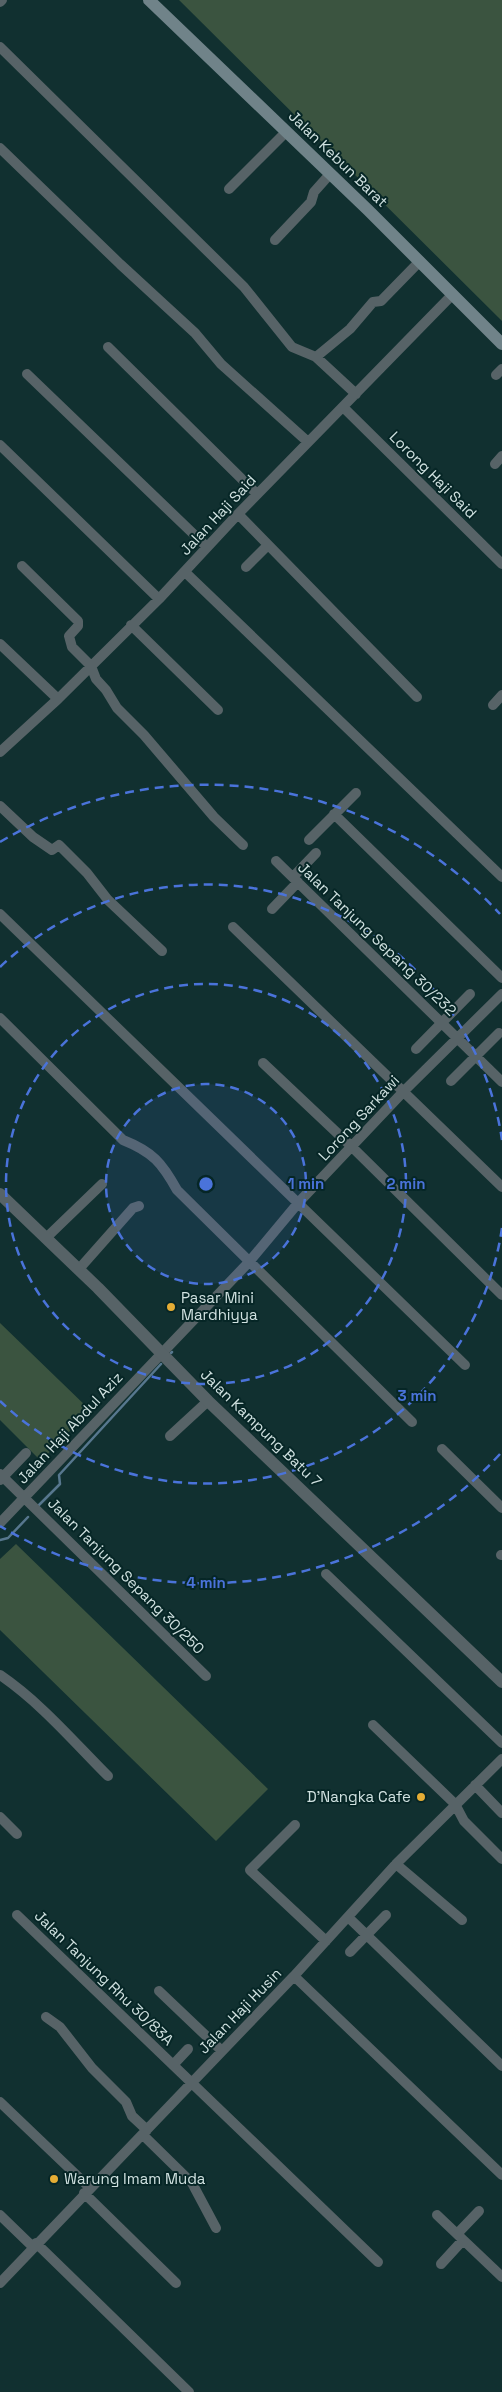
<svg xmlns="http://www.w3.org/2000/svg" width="502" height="2392" font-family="'Space Grotesk',sans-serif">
  <rect width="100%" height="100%" fill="#113030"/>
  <path fill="#3b5440" d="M179,0H502V321Z
    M0,1323L90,1410L41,1461L0,1420Z
    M16,1544L268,1789L216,1841L0,1630V1559Z"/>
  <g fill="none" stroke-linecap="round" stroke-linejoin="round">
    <path stroke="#57778e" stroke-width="2.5" d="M171,1353L172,1352
      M38,1506L60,1484L59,1475L161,1364
      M0,1540L8,1538L28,1517"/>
    <path stroke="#576367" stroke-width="10" d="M0,2L2,0
      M0,47L244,287L292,347L316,357L356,394
      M0,148L120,264L195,333L221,364L308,442
      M229,189L286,132
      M275,240L311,202L314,192L330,174
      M108,347L257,494
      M316,357L350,329L373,302L381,301L420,261
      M27,374L207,547
      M496,375L502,369
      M343,407L502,564
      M0,445L159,599
      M495,464L502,456
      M238,514L417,697
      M22,566L78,621V626L69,636L72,647L91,666L96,679L106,690L117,708L144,735L214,817L243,845
      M246,567L268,545
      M185,572L502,877
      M131,625L218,710
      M0,644L58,699
      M493,705L502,695
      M0,752L58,699L159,599L238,514L453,294
      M0,806L33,837L52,850L59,845L87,873L108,900L162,951
      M334,814L502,978
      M309,840L356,793
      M276,861L502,1082
      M293,877L316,853
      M272,909L298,882
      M0,914L465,1365
      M233,927L502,1187
      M0,1018L123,1140C153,1152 162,1163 177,1190L412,1422
      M416,1049L470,994
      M263,1063L352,1147L502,1295
      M451,1081L499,1033
      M46,1238L102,1184
      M79,1269L133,1208L139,1206
      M170,1436L208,1401
      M442,1449L502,1508
      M0,1474L206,1676
      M0,1480L26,1453
      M0,1523L249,1262L299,1202L404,1091L502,994
      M501,1555H502
      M326,1574L502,1743
      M0,1675C41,1703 73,1741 108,1776
      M373,1725L455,1804L464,1821L502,1859
      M475,1785L502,1813
      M0,1817L17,1834
      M295,1825L250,1870L326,1941
      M396,1864L462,1920
      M17,1915L378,2262
      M348,1917L502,2066
      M350,1952L386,1915
      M294,1976L502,2175
      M159,1991L222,2051
      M46,2017L60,2027L92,2068L126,2102L132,2116L147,2130
      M173,2065L188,2049
      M0,2102L90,2188
      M143,2135L192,2183L216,2228
      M84,2193L176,2283
      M0,2215L33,2247
      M437,2215L502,2277
      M457,2234L479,2211
      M36,2243L189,2392
      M441,2264L463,2240
      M0,2283L294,1976L396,1864L502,1759"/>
    <path stroke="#576367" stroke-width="12" d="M0,1194L98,1288L208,1401L502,1682"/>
    <path stroke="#708389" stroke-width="12" d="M149,0L368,210L502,344"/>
  </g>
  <circle cx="206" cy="1184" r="100" fill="#4a73da" fill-opacity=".12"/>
  <g fill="none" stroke="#4a73da" stroke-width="2.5" stroke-dasharray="9 6">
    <circle cx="206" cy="1184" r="100"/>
    <circle cx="206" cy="1184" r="200"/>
    <path d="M502 1228A299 299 0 0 1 0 1401M0 967A299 299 0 0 1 502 1140"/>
    <path d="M500 1454A399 399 0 0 1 0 1526M0 842A399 399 0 0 1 500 914"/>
  </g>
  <g fill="#e5ad35" stroke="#062626" stroke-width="2">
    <circle cx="171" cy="1307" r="5"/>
    <circle cx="421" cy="1797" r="5"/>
    <circle cx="54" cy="2179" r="5"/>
  </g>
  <g text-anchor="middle" stroke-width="4" stroke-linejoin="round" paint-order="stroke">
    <g font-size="15" fill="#d0e1e0" stroke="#062626">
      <text transform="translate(338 159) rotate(44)" y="5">Jalan Kebun Barat</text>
      <text transform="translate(433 475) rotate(45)" y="5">Lorong Haji Said</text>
      <text transform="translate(218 515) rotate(-47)" y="5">Jalan Haji Said</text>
      <text transform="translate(377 939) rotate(44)" y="5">Jalan Tanjung Sepang 30/232</text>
      <text transform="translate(359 1118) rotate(-47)" y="5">Lorong Sarkawi</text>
      <text transform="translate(70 1428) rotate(-47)" y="5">Jalan Haji Abdul Aziz</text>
      <text transform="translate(261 1428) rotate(44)" y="5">Jalan Kampung Batu 7</text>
      <text transform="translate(126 1576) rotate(45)" y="5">Jalan Tanjung Sepang 30/250</text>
      <text transform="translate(104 1978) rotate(44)" y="5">Jalan Tanjung Rhu 30/83A</text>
      <text transform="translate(240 2011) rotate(-46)" y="5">Jalan Haji Husin</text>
    </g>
    <g font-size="15" fill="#d0e1e0" stroke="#062626" text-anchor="start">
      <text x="181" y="1303">Pasar Mini<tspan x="181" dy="17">Mardhiyya</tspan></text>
      <text x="411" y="1802" text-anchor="end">D'Nangka Cafe</text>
      <text x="64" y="2184">Warung Imam Muda</text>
    </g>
  </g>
  <circle cx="206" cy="1184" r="8" fill="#4a73da" stroke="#062626" stroke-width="2.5"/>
  <g font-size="15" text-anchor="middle" font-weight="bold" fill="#4a73da" stroke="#062626" stroke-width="4" stroke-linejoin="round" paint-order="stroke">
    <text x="306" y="1189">1 min</text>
    <text x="406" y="1189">2 min</text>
    <text x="417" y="1401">3 min</text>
    <text x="206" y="1588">4 min</text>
  </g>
</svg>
